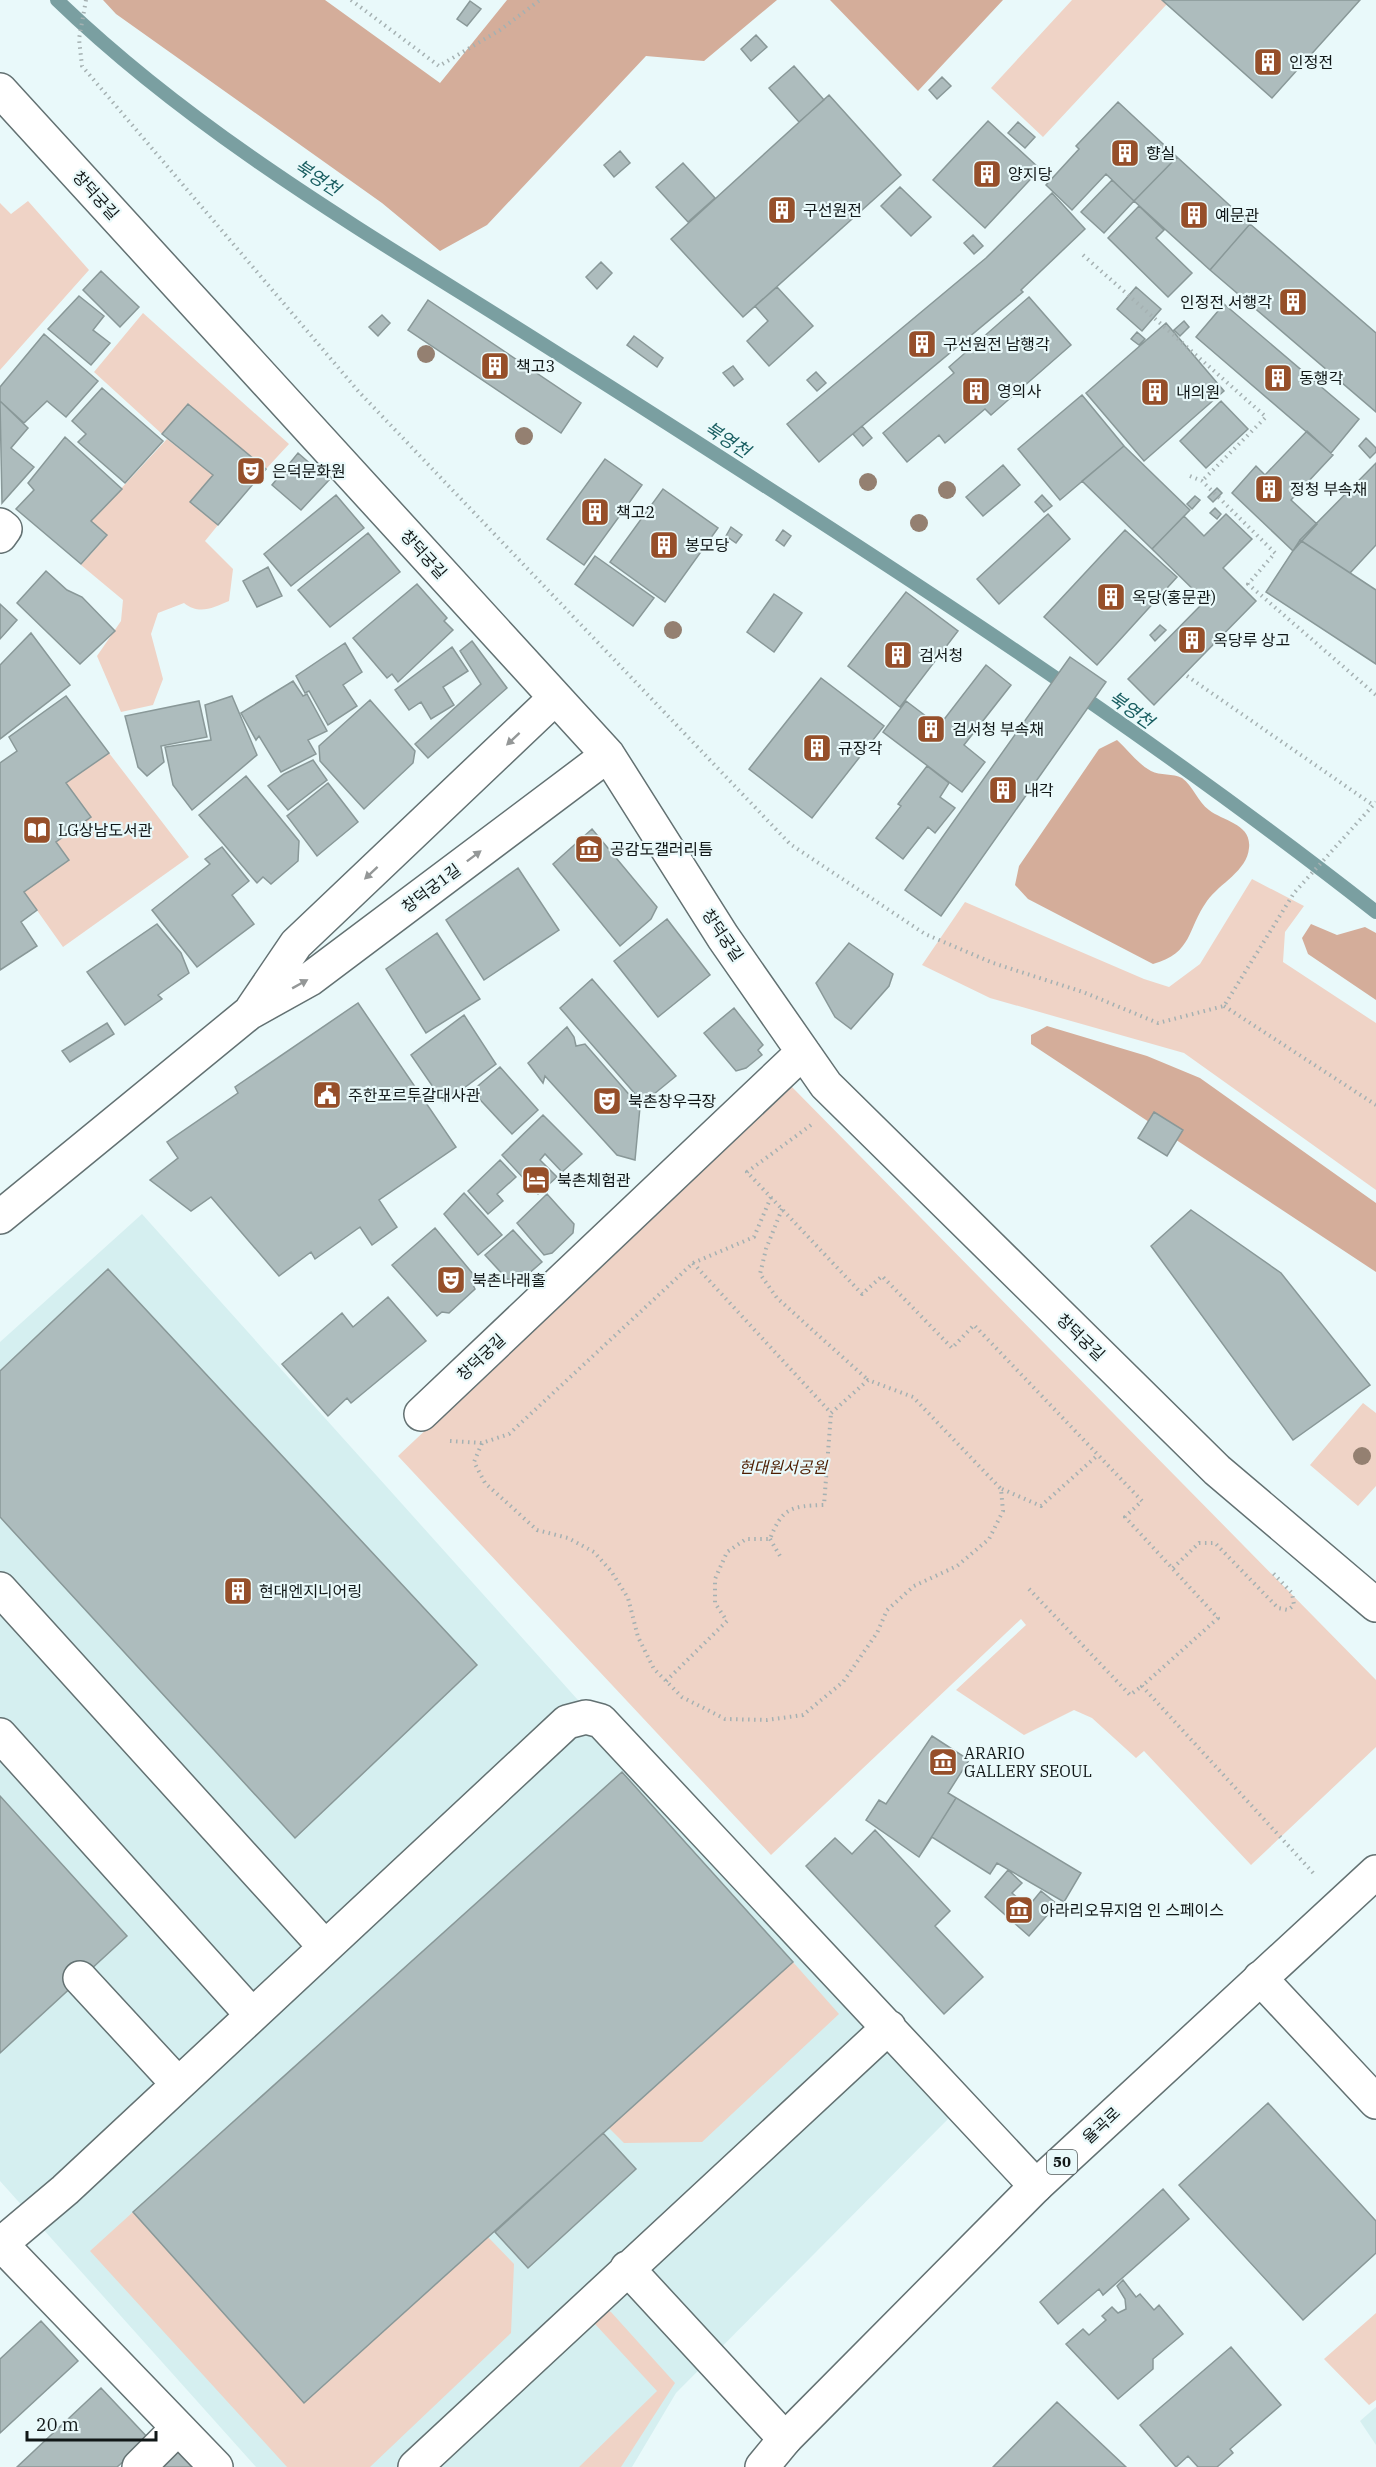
<svg xmlns="http://www.w3.org/2000/svg" width="1376" height="2467" font-family="'IBM Plex Serif','Noto Sans KR',serif">
  <rect width="100%" height="100%" fill="#e9f9fa"/>
  <path fill="#d5eff0" d="M142,1214L951,2116L676,2393L632,2467H256L0,2181V1342Z
    M1376,2407V2445L1360,2421Z"/>
  <path fill="#efd3c6" d="M1072,0H1162L1167,4L1043,137L991,88Z
    M28,201L89,270L0,370V203L11,214Z
    M143,313L289,444L266,469L188,404L162,434L94,372Z
    M167,439L213,475L190,502L218,525L205,541L233,569L229,601C213,608 199,615 184,603L158,613L151,634L163,679L153,705L121,712L97,656L121,621L123,600L81,565L107,536L91,521Z
    M109,753L189,857L63,947L24,892L68,860L56,842L91,817L66,783Z
    M1252,879L1304,906L1285,932L1283,962L1376,1023V1190L1184,1053L990,998L922,965L965,902L1144,979L1169,987L1200,964Z
    M791,1086L1376,1680V1747L1251,1865L1144,1751L1136,1758L1092,1718L1074,1710L1024,1735L956,1690L1026,1625L1021,1619L771,1855L398,1456Z
    M1363,1403L1376,1413V1486L1358,1506L1310,1465Z
    M793,1962L839,2014L702,2142L624,2143L609,2128Z
    M133,2212L304,2402L488,2237L514,2264L511,2333L370,2467H287L90,2251Z
    M605,2309L611,2312L675,2383L621,2467H579L657,2391L595,2324V2318Z
    M1376,2313V2400L1369,2405L1324,2359Z"/>
  <path fill="#d4ad9a" d="M103,0H325L440,83L507,0H777L704,61L646,56L487,225L440,251L382,203L116,14Z
    M830,0H1003L918,91Z
    M1117,740C1128,750 1138,764 1151,771C1160,776 1173,773 1182,778C1193,786 1198,802 1209,810C1223,821 1252,824 1249,848C1247,871 1220,883 1207,901C1187,929 1193,953 1153,964L1028,899L1015,885L1019,866L1099,749Z
    M1311,924L1337,935L1365,927L1376,933V1000L1308,954L1302,938Z
    M1047,1026L1147,1056L1200,1078L1376,1203V1272L1031,1044V1035Z"/>
  <g fill="none" stroke-linecap="round" stroke-linejoin="round">
    <path stroke="#7a9fa1" stroke-width="14" d="M57,0C208,146 395,249 571,362C845,536 1120,711 1376,912"/>
  </g>
  <path fill="#adbcbd" stroke="#899898" stroke-width="1.5" d="M1162,0H1360L1272,98Z
    M470,1L481,9L467,26L457,19Z
    M756,35L767,47L751,61L741,49Z
    M794,66L824,100L799,122L769,88Z
    M942,77L951,86L937,99L929,90Z
    M829,95L901,175L743,317L671,239Z
    M1118,102L1177,157L1134,201L1106,174L1072,210L1046,185L1079,149L1076,146Z
    M988,121L1040,169L985,228L933,180Z
    M1018,122L1035,137L1025,148L1008,133Z
    M620,151L630,163L614,177L604,165Z
    M1177,157L1250,224L1210,270L1134,201Z
    M683,163L715,198L688,222L656,187Z
    M1112,180L1134,201L1104,233L1081,212Z
    M900,187L931,217L911,236L881,206Z
    M1052,193L1085,229L1021,290L1023,292L819,462L787,424L986,258Z
    M1139,206L1164,230L1156,238L1192,273L1168,297L1108,238Z
    M1250,224L1376,333V412L1210,270Z
    M973,235L983,246L974,254L964,243Z
    M601,262L612,273L597,289L586,277Z
    M101,271L139,307L120,327L83,290Z
    M777,287L813,326L769,366L747,341L768,321L755,306Z
    M1136,287L1161,309L1142,331L1117,309Z
    M79,296L104,316L93,330L110,343L91,365L48,329Z
    M1029,297L1071,345L991,415L985,409L945,443L939,435L907,462L883,433L954,373L949,367Z
    M428,300L581,403L561,433L408,330Z
    M1224,304L1359,419L1331,453L1196,337Z
    M382,315L390,323L378,336L369,327Z
    M1184,321L1189,327L1180,336L1174,330Z
    M1166,323L1224,391L1144,461L1086,393Z
    M1137,332L1145,339L1139,345L1131,339Z
    M44,334L98,381L66,417L47,401L24,423L0,401V387Z
    M634,336L663,358L657,367L627,345Z
    M733,366L743,379L734,386L723,373Z
    M816,372L826,383L817,391L807,380Z
    M102,388L163,441L125,483L78,442L86,434L72,421Z
    M1082,395L1124,446L1060,500L1018,449Z
    M0,401L28,428L11,448L34,467L2,503Z
    M1221,401L1248,429L1206,468L1180,441Z
    M188,404L266,469L218,525L190,502L213,475L162,434Z
    M862,426L872,438L863,446L853,434Z
    M1307,431L1333,455L1291,500L1317,524L1293,551L1232,493L1256,466L1265,475Z
    M65,437L122,489L91,521L107,535L81,564L16,509L34,490L28,483Z
    M1366,438L1376,448V452L1370,458L1359,446Z
    M1124,446L1190,510L1152,549L1082,481Z
    M298,453L329,480L301,510L272,485Z
    M605,459L642,485L584,565L547,539Z
    M1376,463V545L1350,573L1300,540Z
    M1003,465L1020,485L983,516L966,497Z
    M1217,488L1222,493L1213,502L1208,497Z
    M663,489L718,528L665,602L610,562Z
    M336,495L364,528L291,586L264,554Z
    M1042,495L1052,506L1044,512L1035,502Z
    M1195,496L1200,500L1192,509L1187,504Z
    M1215,508L1221,514L1217,519L1210,513Z
    M1048,514L1070,539L999,604L977,579Z
    M1226,514L1252,539L1223,568L1256,601L1154,705L1128,679L1205,601L1152,549L1184,516L1204,536Z
    M731,527L742,535L736,543L726,536Z
    M783,530L791,536L784,546L776,540Z
    M1125,530L1177,577L1097,665L1044,617Z
    M368,533L400,572L330,627L298,590Z
    M1300,540L1376,590V664L1266,592Z
    M595,556L654,598L633,626L575,584Z
    M268,567L282,596L257,607L243,581Z
    M46,571L67,590L82,597L115,631L80,664L17,603Z
    M417,584L447,618L444,621L453,630L398,682L392,674L387,678L353,638Z
    M906,592L958,631L900,707L848,666Z
    M774,594L802,613L774,652L747,632Z
    M0,604L17,620L0,639Z
    M1160,625L1166,630L1155,641L1150,635Z
    M31,633L70,685L0,739V665Z
    M472,641L507,688L428,758L415,744L481,684L460,651Z
    M345,643L362,672L343,685L357,706L328,725L309,691L305,693L296,676Z
    M452,647L468,671L443,687L454,705L431,719L421,702L409,710L395,690Z
    M1070,657L1106,682L941,916L905,890Z
    M986,665L1011,685L964,745L985,762L962,792L883,732L906,701L939,726Z
    M821,678L884,726L812,818L749,769Z
    M293,681L303,696L307,694L327,731L308,740L316,754L281,772L259,736L256,740L241,713Z
    M66,696L109,753L66,783L91,817L56,842L69,860L24,892L37,910L21,922L37,946L0,970V763L17,751L9,737Z
    M232,696L257,755L192,810L173,785L165,747L211,740L205,705Z
    M370,700L415,751L413,763L364,809L320,761L319,746Z
    M199,701L207,737L161,746L164,762L147,776L138,767L125,716Z
    M313,760L327,780L288,810L268,786L284,774Z
    M927,766L949,783L940,797L955,808L935,833L928,827L903,859L876,838L901,806L898,804Z
    M246,776L299,841L298,861L271,884L263,877L257,883L199,815Z
    M328,783L358,822L317,856L287,816Z
    M592,829L657,907L651,919L620,946L553,864Z
    M222,847L249,881L232,895L254,924L197,967L152,910L210,864L205,859Z
    M518,868L559,930L484,980L446,920Z
    M667,919L710,975L658,1017L614,961Z
    M157,924L181,953L189,973L158,995L162,999L125,1025L87,972Z
    M437,933L480,999L426,1033L386,969Z
    M849,943L893,974L889,986L851,1029L835,1017L816,983Z
    M592,979L676,1076L643,1103L560,1008Z
    M358,1003L456,1147L379,1200L397,1227L372,1245L360,1227L315,1259L311,1252L279,1276L211,1197L191,1211L150,1180L178,1158L167,1142L238,1093L235,1087Z
    M734,1008L763,1045L758,1050L762,1055L746,1068L736,1071L704,1033Z
    M464,1015L496,1064L444,1103L411,1055Z
    M107,1023L114,1034L70,1062L62,1051Z
    M567,1027L574,1037L576,1046L585,1044L640,1107L635,1160L617,1155L545,1076L543,1083L528,1063Z
    M500,1067L538,1110L512,1134L472,1091Z
    M1154,1112L1183,1130L1167,1156L1138,1138Z
    M543,1115L582,1154L562,1172L545,1154L540,1160L557,1177L538,1194L502,1155Z
    M500,1160L516,1177L497,1194L503,1201L488,1214L468,1191Z
    M464,1193L502,1235L478,1255L444,1214Z
    M547,1194L574,1224L573,1233L552,1253L544,1255L517,1223Z
    M1191,1210L1281,1273L1370,1385L1293,1440L1151,1246Z
    M435,1228L478,1280L473,1285L475,1289L449,1313L442,1312L437,1316L392,1265Z
    M513,1230L542,1262L519,1282L507,1279L485,1255Z
    M108,1269L477,1665L295,1838L0,1517V1371Z
    M388,1297L426,1341L351,1403L347,1398L328,1416L282,1364L342,1313L353,1327Z
    M932,1736L969,1760L948,1793L1081,1873L1064,1902L997,1863L990,1874L932,1837L919,1857L866,1820L879,1800L886,1804Z
    M932,1736L969,1760L948,1793L956,1798L919,1857L866,1820L879,1800L886,1804Z
    M622,1772L793,1962L304,2403L133,2212Z
    M0,1796L127,1936L0,2053Z
    M875,1830L950,1911L935,1926L983,1977L944,2014L806,1866L835,1838L852,1854Z
    M1008,1870L1022,1883L1012,1893L1028,1907L1041,1891L1057,1904L1029,1936L985,1897Z
    M1268,2103L1376,2221V2253L1303,2320L1179,2185Z
    M603,2133L636,2169L528,2268L495,2232Z
    M1163,2189L1189,2219L1103,2295L1099,2289L1058,2324L1040,2302Z
    M1123,2280L1136,2297L1140,2294L1154,2310L1159,2305L1183,2334L1153,2359V2369L1118,2399L1066,2344L1083,2329L1089,2335L1106,2320L1102,2316L1112,2307L1118,2313L1126,2309L1125,2299L1117,2286Z
    M41,2321L78,2361L0,2433V2359Z
    M1231,2347L1281,2405L1230,2449L1233,2453L1217,2467H1198L1188,2456L1176,2467L1140,2425Z
    M101,2388L149,2439L117,2467H17Z
    M1057,2402L1126,2467H993Z
    M173,2444L193,2467H149Z"/>
  <g fill="none" stroke-linecap="round" stroke-linejoin="round">
    <g stroke="#637172" stroke-width="36">
      <path id="minor" d="M0,90L608,755L723,937L826,1085L1217,1470L1376,1605
        M0,525L5,529L0,536
        M252,1009L296,944L555,698
        M0,1217L249,1013L310,979L608,755
        M421,1414L803,1052
        M0,1589L325,1947
        M0,1735L252,2015
        M80,1978L178,2084
        M1260,1978L1376,2102
        M0,2243L216,2467
        M1,2244L65,2190L567,1722L586,1717L601,1721L1036,2186
        M627,2268L785,2439
        M139,2467L178,2428
        M415,2467L889,2027"/>
    </g>
    <g stroke="#637172" stroke-width="36">
      <path id="major" d="M762,2467L785,2439L1036,2186L1376,1872"/>
    </g>
    <path stroke="#a5b1b2" stroke-width="4" stroke-dasharray="1.5 4.5" stroke-linecap="butt" d="M86,0L79,39L82,66L359,392L790,844L925,934L993,963L1083,992L1158,1023L1224,1006L1294,893L1376,802
      M351,0L439,66L500,30L540,0
      M1083,255L1266,417L1202,481
      M1190,476L1202,481L1275,553L1248,584L1376,695
      M1187,676L1373,805
      M1224,1006L1376,1105
      M811,1125L747,1172L862,1294L882,1276L952,1348L974,1325L1142,1501L1125,1517L1218,1618L1142,1686L1316,1876
      M782,1209L766,1249L760,1274L777,1298L868,1380
      M693,1263L831,1413L868,1380L913,1397L1001,1489L1003,1511L989,1539L957,1566L914,1586L887,1610L877,1633L843,1682L803,1715L767,1720L725,1719L682,1697L654,1669L638,1637L628,1598L611,1571L594,1552L568,1538L537,1530L485,1483L474,1462L482,1443L509,1434Z
      M693,1263L754,1237L771,1197
      M450,1441L482,1443
      M1002,1489L1041,1506L1098,1455
      M770,1539L780,1556
      M1173,1568L1199,1543H1215L1278,1608L1288,1610L1294,1605L1292,1593L1271,1571
      M1029,1589L1130,1695L1142,1686
      M666,1681L727,1621L715,1603V1579L727,1552L746,1539H770C782,1508 791,1506 824,1505L831,1413"/>
    <use href="#minor" stroke="#fff" stroke-width="33"/>
    <use href="#major" stroke="#fff" stroke-width="33"/>
  </g>
  <g fill="#948071">
    <circle cx="426" cy="354" r="9"/>
    <circle cx="524" cy="436" r="9"/>
    <circle cx="868" cy="482" r="9"/>
    <circle cx="947" cy="490" r="9"/>
    <circle cx="919" cy="523" r="9"/>
    <circle cx="673" cy="630" r="9"/>
    <circle cx="1362" cy="1456" r="9"/>
  </g>
  <defs><path id="oneway-solid" d="M-6-.8H1V-3.2L6.5 0L1 3.2V.8H-6Z" transform="scale(1.5)"/></defs>
  <g fill="#949797">
    <use href="#oneway-solid" transform="translate(513 739) rotate(137)"/>
    <use href="#oneway-solid" transform="translate(474 856) rotate(-37)"/>
    <use href="#oneway-solid" transform="translate(371 873) rotate(137)"/>
    <use href="#oneway-solid" transform="translate(300 984) rotate(-29)"/>
  </g>
  <defs>
    <g id="building-square" transform="scale(1.5)"><rect x="-9" y="-9" width="18" height="18" rx="4" fill="#964f2a" stroke="#e9f9fa"/><path d="M-4-6H4V6H1V3H-1V6H-4ZM-2.5-4.3h1.7v1.8h-1.7ZM.8-4.3h1.7v1.8H.8ZM-2.5-1h1.7V.8h-1.7ZM.8-1h1.7V.8H.8Z" fill="#fff"/></g>
    <g id="theatre-square" transform="scale(1.5)"><rect x="-9" y="-9" width="18" height="18" rx="4" fill="#964f2a" stroke="#e9f9fa"/><path d="M-5-5.5Q0-4 5-5.5V0Q5 5 0 6Q-5 5-5 0ZM-3.3-2.5H-1v1.5H-3.3ZM1-2.5H3.3v1.5H1ZM-2.8 1Q0 5.5 2.8 1Z" fill="#fff"/></g>
    <g id="library-square" transform="scale(1.5)"><rect x="-9" y="-9" width="18" height="18" rx="4" fill="#964f2a" stroke="#e9f9fa"/><path d="M-6-4Q-3-5.5-.7-3.5V5Q-3 3-6 4ZM6-4Q3-5.5 .7-3.5V5Q3 3 6 4Z" fill="#fff"/></g>
    <g id="museum-square" transform="scale(1.5)"><rect x="-9" y="-9" width="18" height="18" rx="4" fill="#964f2a" stroke="#e9f9fa"/><path d="M0-6L6-3V-2H-6V-3ZM-5-1h2V3h-2ZM-1-1h2V3h-2ZM3-1h2V3H3ZM-6 4H6V6H-6Z" fill="#fff"/></g>
    <g id="civic-square" transform="scale(1.5)"><rect x="-9" y="-9" width="18" height="18" rx="4" fill="#964f2a" stroke="#e9f9fa"/><path d="M-.6-6.5H3V-4.5H.6V-3L4-1V1h2V6H-6V1h2V-1L-.6-3ZM-1.2 2.5V6h2.4V2.5Z" fill="#fff"/></g>
    <g id="hotel-square" transform="scale(1.5)"><rect x="-9" y="-9" width="18" height="18" rx="4" fill="#964f2a" stroke="#e9f9fa"/><path d="M-6-4.5h1.5V1H6V5H4.5V3h-9V5H-6ZM-4 0a1.8 1.8 0 1 1 3.6 0ZM.5 0V-2.5h3Q6-2.5 6 0Z" fill="#fff"/></g>
  </defs>
  <g fill-rule="evenodd">
    <use href="#building-square" x="1268" y="62"/>
    <use href="#building-square" x="1125" y="153"/>
    <use href="#building-square" x="987" y="174"/>
    <use href="#building-square" x="782" y="210"/>
    <use href="#building-square" x="1194" y="215"/>
    <use href="#building-square" x="1293" y="302"/>
    <use href="#building-square" x="922" y="344"/>
    <use href="#building-square" x="495" y="366"/>
    <use href="#building-square" x="1278" y="378"/>
    <use href="#building-square" x="976" y="391"/>
    <use href="#building-square" x="1155" y="392"/>
    <use href="#theatre-square" x="251" y="471"/>
    <use href="#building-square" x="1269" y="489"/>
    <use href="#building-square" x="595" y="512"/>
    <use href="#building-square" x="664" y="545"/>
    <use href="#building-square" x="1111" y="597"/>
    <use href="#building-square" x="1192" y="640"/>
    <use href="#building-square" x="898" y="655"/>
    <use href="#building-square" x="931" y="729"/>
    <use href="#building-square" x="817" y="748"/>
    <use href="#building-square" x="1003" y="790"/>
    <use href="#library-square" x="37" y="830"/>
    <use href="#museum-square" x="589" y="849"/>
    <use href="#civic-square" x="327" y="1095"/>
    <use href="#theatre-square" x="607" y="1101"/>
    <use href="#hotel-square" x="536" y="1180"/>
    <use href="#theatre-square" x="451" y="1280"/>
    <use href="#building-square" x="238" y="1591"/>
    <use href="#museum-square" x="943" y="1762"/>
    <use href="#museum-square" x="1019" y="1910"/>
  </g>
  <g text-anchor="middle" stroke-width="4.5" stroke-linejoin="round" paint-order="stroke">
    <rect fill="#e9f9fa" stroke="#525b5b" stroke-width="1.5" x="1047" y="2150" width="30" height="24" rx="4.5"/>
    <g font-size="15" font-weight="bold" fill="#111717">
      <text x="1062" y="2167">50</text>
    </g>
    <g font-size="16" fill="#111717" stroke="#e9f9fa" text-anchor="start">
      <text x="1289" y="68">인정전</text>
      <text x="1146" y="159">향실</text>
      <text x="1008" y="180">양지당</text>
      <text x="803" y="216">구선원전</text>
      <text x="1215" y="221">예문관</text>
      <text x="1272" y="308" text-anchor="end">인정전 서행각</text>
      <text x="943" y="350">구선원전 남행각</text>
      <text x="516" y="372">책고3</text>
      <text x="1299" y="384">동행각</text>
      <text x="997" y="397">영의사</text>
      <text x="1176" y="398">내의원</text>
      <text x="272" y="477">은덕문화원</text>
      <text x="1290" y="495">정청 부속채</text>
      <text x="616" y="518">책고2</text>
      <text x="685" y="551">봉모당</text>
      <text x="1132" y="603">옥당(홍문관)</text>
      <text x="1213" y="646">옥당루 상고</text>
      <text x="919" y="661">검서청</text>
      <text x="952" y="735">검서청 부속채</text>
      <text x="838" y="754">규장각</text>
      <text x="1024" y="796">내각</text>
      <text x="58" y="836">LG상남도서관</text>
      <text x="610" y="855">공감도갤러리틈</text>
      <text x="348" y="1101">주한포르투갈대사관</text>
      <text x="628" y="1107">북촌창우극장</text>
      <text x="557" y="1186">북촌체험관</text>
      <text x="472" y="1286">북촌나래홀</text>
      <text x="259" y="1597">현대엔지니어링</text>
      <text x="964" y="1759">ARARIO<tspan x="964" dy="18">GALLERY SEOUL</tspan></text>
      <text x="1040" y="1916">아라리오뮤지엄 인 스페이스</text>
    </g>
    <g font-size="16" fill="#111717" stroke="#e9f9fa">
      <text transform="translate(96 195) rotate(48)" y="6">창덕궁길</text>
      <text transform="translate(424 554) rotate(48)" y="6">창덕궁길</text>
      <text transform="translate(431 888) rotate(-37)" y="6">창덕궁1길</text>
      <text transform="translate(723 935) rotate(56)" y="6">창덕궁길</text>
      <text transform="translate(1081 1337) rotate(44)" y="6">창덕궁길</text>
      <text transform="translate(481 1357) rotate(-43)" y="6">창덕궁길</text>
      <text transform="translate(1101 2125) rotate(-43)" y="6">율곡로</text>
    </g>
    <g font-size="16" font-style="italic" fill="#4e1d01" stroke="#e9f9fa">
      <text x="783" y="1473">현대원서공원</text>
    </g>
    <g font-size="18" font-style="italic" fill="#195e61" stroke="#e9f9fa">
      <text transform="translate(317 178) rotate(33)" y="6">북영천</text>
      <text transform="translate(727 440) rotate(33)" y="6">북영천</text>
      <text transform="translate(1131 710) rotate(35)" y="6">북영천</text>
    </g>
  </g>
  <path d="M27 2431v9h129v-9" fill="none" stroke="#111717" stroke-width="3"/>
  <text x="36" y="2431" font-size="18" fill="#111717" stroke="#e9f9fa" stroke-width="4.5" paint-order="stroke">20 m</text>
</svg>
